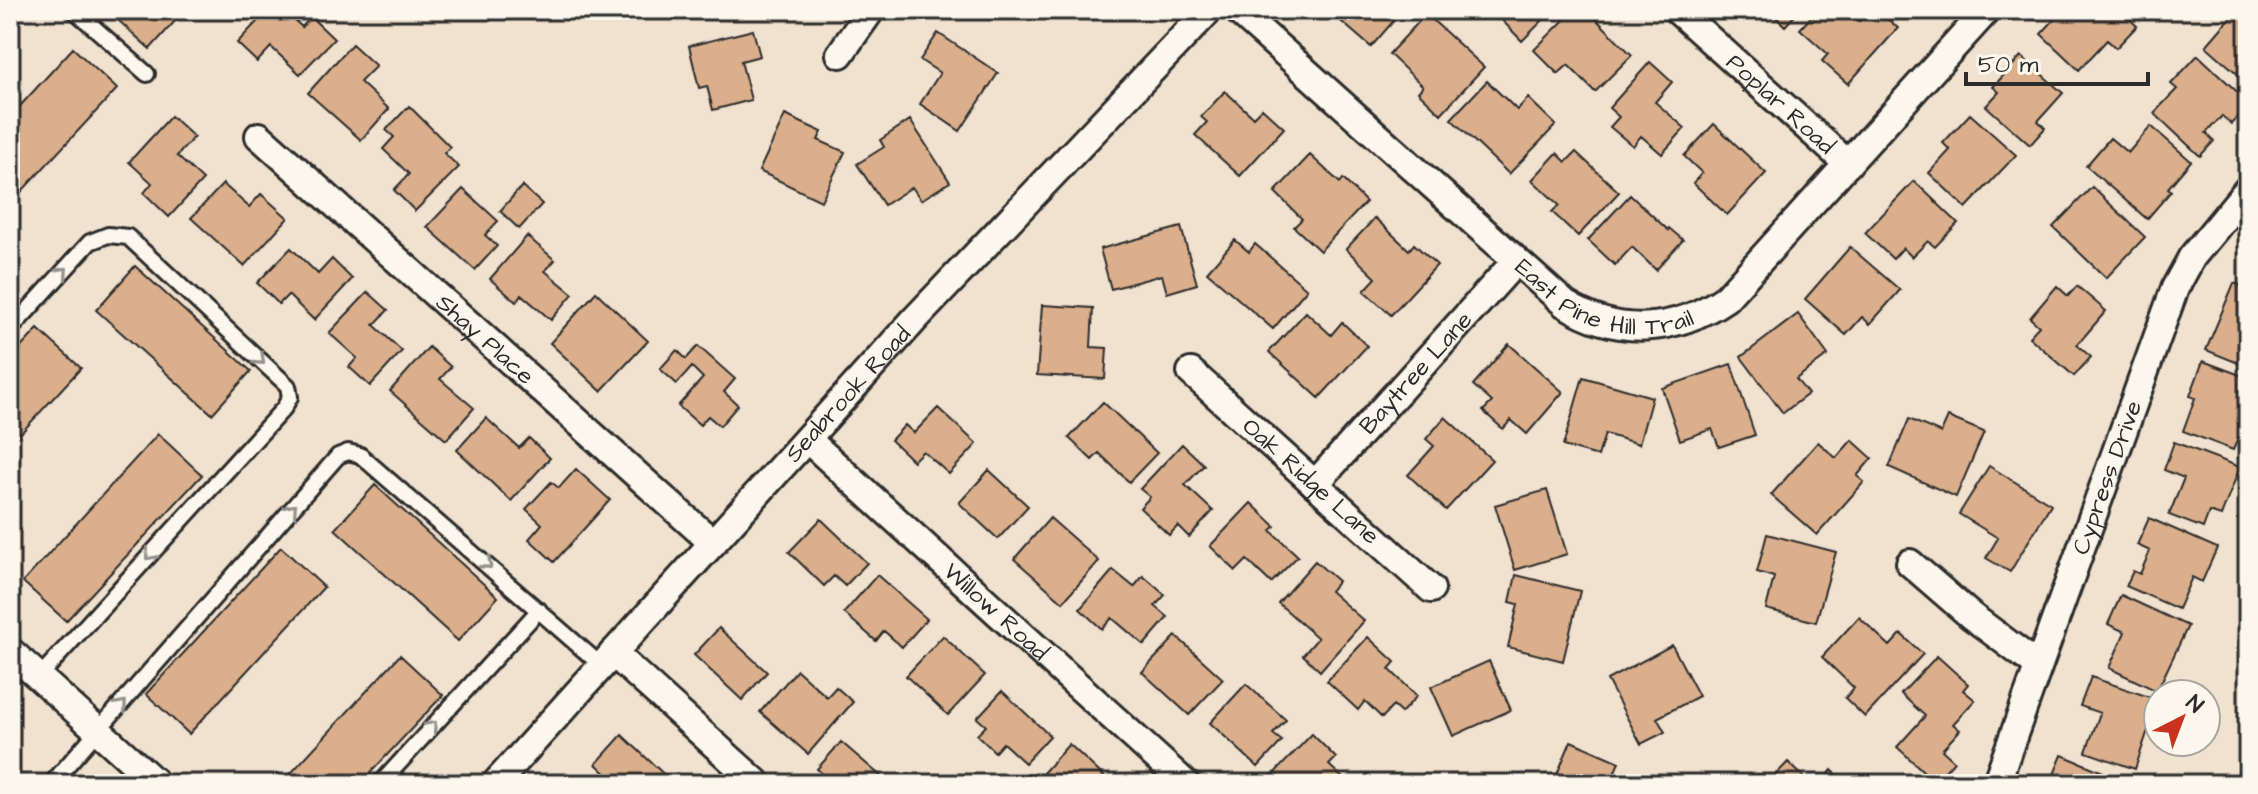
<svg xmlns="http://www.w3.org/2000/svg" width="2258" height="794" font-family="'Architects Daughter',sans-serif">
  <rect width="100%" height="100%" fill="#f1e1cf"/>
  <filter id="ink" filterUnits="userSpaceOnUse"><feTurbulence type="fractalNoise" baseFrequency=".0125" numOctaves="2"/><feDisplacementMap in="SourceGraphic" scale="16" xChannelSelector="R" yChannelSelector="G"/><feConvolveMatrix kernelMatrix="1 2 1 2 8 2 1 2 1" color-interpolation-filters="sRGB"/></filter>
  <g filter="url(#ink)">
    <path fill="#dbaf8c" stroke="#2b2b2b" stroke-width="2" d="M107,10H185L150,49Z
      M268,10H283L302,27L311,17L334,39L300,74L271,47L257,62L237,43Z
      M1328,10H1403L1371,47Z
      M1492,10H1553L1522,41Z
      M1574,10H1587L1632,55L1595,92L1568,65L1558,74L1534,50Z
      M1768,10H1800L1785,26Z
      M1817,10H1846L1859,21L1868,10H1877L1898,28L1848,84L1822,61L1828,54L1800,29Z
      M2063,10H2120L2137,26L2116,48L2107,40L2079,70L2041,34Z
      M2237,10H2248V83L2206,46Z
      M1426,14L1484,67L1441,114L1418,92L1423,86L1389,54Z
      M753,30L760,56L741,61L751,100L713,110L707,86L699,88L689,46Z
      M938,33L998,73L960,131L920,104L940,73L920,60Z
      M352,44L376,66L360,82L389,109L361,140L308,93Z
      M73,48L117,89L10,204V117Z
      M2198,55L2248,102V107L2231,124L2222,116L2206,133L2214,141L2200,156L2154,113L2177,89L2171,84Z
      M2021,56L2063,93L2038,121L2045,128L2030,145L1986,106L1999,92L1993,87Z
      M1650,62L1672,82L1655,102L1685,128L1662,154L1641,136L1633,146L1610,127L1619,117L1609,108Z
      M1487,81L1517,110L1528,98L1556,125L1509,174L1451,119Z
      M1225,91L1253,117L1262,108L1284,128L1240,176L1195,135L1207,122L1201,117Z
      M409,106L450,147L444,153L459,167L415,211L394,190L409,174L383,149L394,137L386,130Z
      M1970,114L2016,155L1966,208L1929,173L1950,150L1943,143Z
      M785,115L822,132L818,140L845,152L821,201L759,171Z
      M171,116L194,137L177,156L203,180L169,217L144,193L152,183L129,162Z
      M910,120L950,182L921,200L912,187L884,205L857,164L884,147L880,140Z
      M1714,124L1766,173L1727,215L1693,183L1702,173L1684,156Z
      M2151,126L2191,161L2168,188L2171,191L2147,219L2086,166L2110,138L2128,153Z
      M1576,152L1619,192L1578,236L1552,212L1559,205L1532,180L1557,153L1566,162Z
      M1310,155L1340,183L1343,179L1366,202L1320,251L1294,227L1302,219L1275,192Z
      M1914,181L1958,223L1935,247L1928,241L1912,257L1903,248L1893,259L1865,233Z
      M223,184L249,207L261,194L288,218L244,266L191,218Z
      M522,186L542,204L519,229L500,211Z
      M2092,187L2145,237L2106,278L2053,227Z
      M463,189L498,221L485,235L497,246L475,270L427,227Z
      M1630,195L1668,230L1669,228L1683,240L1656,270L1632,247L1615,265L1588,240Z
      M1375,218L1409,250L1414,244L1437,265L1391,315L1364,291L1376,278L1346,249Z
      M1181,227L1197,284L1167,293L1162,275L1111,289L1100,249Z
      M527,236L555,260L545,271L573,294L551,320L522,295L516,302L490,279Z
      M1235,240L1249,252L1255,244L1307,289L1273,329L1207,272Z
      M1850,247L1900,290L1870,324L1862,317L1846,335L1805,299Z
      M291,248L318,274L332,259L352,279L314,320L288,295L279,304L257,283Z
      M135,266L251,371L212,414L96,310Z
      M2234,283L2248,289V367L2206,350Z
      M2057,286L2068,296L2077,286L2106,311L2077,345L2091,357L2074,376L2029,337L2039,326L2030,318Z
      M368,292L388,310L374,325L402,351L370,386L349,367L357,358L329,333Z
      M596,292L648,341L601,391L550,343Z
      M1042,305L1093,308L1091,347L1107,348L1105,379L1037,375Z
      M1306,312L1331,335L1342,322L1367,346L1319,398L1269,352Z
      M1798,314L1828,355L1796,379L1808,394L1783,413L1741,357Z
      M38,329L81,368L10,445V359Z
      M1509,344L1563,392L1527,434L1511,420L1503,429L1483,411L1492,402L1473,385Z
      M698,346L735,379L724,392L738,405L720,426L708,416L700,425L678,406L703,378L692,367L677,384L660,369L677,350L686,359Z
      M429,347L451,367L440,379L474,408L446,440L390,391Z
      M2203,361L2248,378V417L2233,450L2183,431L2195,398L2190,396Z
      M1731,364L1755,435L1719,447L1712,429L1680,440L1662,388Z
      M1583,377L1652,397L1639,444L1605,434L1598,456L1563,446Z
      M1103,402L1157,453L1129,482L1099,453L1092,460L1069,438Z
      M938,408L977,444L949,474L923,451L913,461L891,440L905,425L914,433Z
      M1445,417L1492,460L1446,510L1408,475L1434,446L1426,439Z
      M1948,417L1984,432L1956,497L1889,467L1909,419L1941,433Z
      M486,418L519,448L529,438L550,458L511,501L457,450Z
      M158,434L202,475L66,621L23,582Z
      M1852,440L1872,458L1857,476L1864,482L1817,535L1771,495L1818,442L1836,458Z
      M2174,442L2240,467L2221,516L2209,512L2203,528L2169,515L2184,478L2164,470Z
      M1182,444L1204,465L1185,485L1213,511L1189,537L1178,526L1169,535L1140,508L1150,497L1140,489Z
      M1989,466L2051,504L2010,572L1986,558L1998,538L1959,514Z
      M576,469L610,500L554,562L529,539L542,524L526,509L551,482L559,488Z
      M989,470L1028,506L998,539L959,503Z
      M375,485L498,597L458,641L335,529Z
      M1547,490L1567,554L1515,570L1495,505Z
      M1251,503L1275,526L1271,531L1298,556L1271,583L1247,560L1236,571L1210,546Z
      M1050,518L1099,561L1063,602L1014,559Z
      M2149,518L2217,548L2202,582L2192,577L2178,609L2126,586L2133,571L2140,574L2150,551L2137,545Z
      M821,519L867,563L845,586L834,576L824,586L789,552Z
      M1767,534L1836,552L1816,622L1766,609L1774,577L1757,572Z
      M281,547L324,587L189,734L146,694Z
      M1315,561L1338,581L1330,591L1364,621L1320,671L1303,655L1318,638L1278,603Z
      M1113,570L1134,587L1143,576L1165,595L1155,606L1168,617L1144,645L1112,618L1102,629L1080,609Z
      M877,575L927,619L902,647L884,631L876,641L844,613Z
      M1516,575L1580,591L1563,661L1508,647L1518,604L1510,602Z
      M2121,595L2188,626L2157,691L2109,668L2125,632L2108,624Z
      M1859,617L1890,646L1901,634L1923,654L1865,717L1845,698L1854,688L1822,657Z
      M719,628L767,672L742,700L694,655Z
      M943,636L985,675L948,715L906,676Z
      M1176,636L1223,679L1189,715L1142,672Z
      M1368,637L1395,662L1389,669L1417,696L1401,713L1393,706L1382,718L1365,701L1358,710L1327,681Z
      M1672,645L1699,696L1657,718L1665,732L1641,744L1607,680Z
      M400,655L443,695L360,784H281Z
      M1937,656L1968,684L1963,690L1975,700L1953,724L1960,730L1942,750L1954,761L1935,782L1897,747L1925,716L1901,694Z
      M1489,661L1511,710L1453,736L1431,687Z
      M797,670L827,697L836,687L853,702L808,754L760,712Z
      M2091,677L2158,700L2135,769L2086,752L2100,713L2080,706Z
      M1246,684L1286,720L1273,734L1282,741L1258,767L1210,723Z
      M1002,691L1050,736L1025,763L1003,743L995,752L977,735L986,726L977,718Z
      M1312,734L1336,758L1329,765L1349,784H1268L1266,782Z
      M622,735L671,781L668,784H617L596,764Z
      M1571,741L1619,762L1610,784H1553Z
      M841,742L890,784H834L817,769Z
      M1069,744L1112,784H1055L1043,773Z
      M2062,755L2127,782V784H2050Z
      M1788,762L1811,784H1767Z
      M1832,770L1847,784H1820Z"/>
    <g fill="none" stroke-linecap="round" stroke-linejoin="round">
      <g stroke="#2b2b2b" stroke-width="20">
        <path id="lane" d="M74,10L147,74
          M10,330L90,242L108,235L128,237L288,386L290,397L284,408L39,677
          M51,784L338,456L348,452L360,455L602,666
          M380,784L539,610"/>
      </g>
      <g stroke="#2b2b2b" stroke-width="32">
        <g id="street">
          <path id="s1" d="M1237,10L1565,304C1618,337 1675,333 1726,298L1987,10"/>
          <path id="s2" d="M1677,10L1848,164"/>
          <path d="M840,54L871,10"/>
          <path id="s3" d="M259,136L713,543"/>
          <path id="s4" d="M1191,372L1431,589"/>
          <path id="s5" d="M807,439L1186,784"/>
          <path id="s6" d="M1315,484L1516,261"/>
          <path d="M1910,563L1970,615L2038,666"/>
          <path d="M10,651L157,784"/>
          <path d="M613,653L758,784"/>
          <path id="s7" d="M495,784L916,318L1209,10"/>
          <path id="s8" d="M1996,784L2175,288L2192,257L2248,189"/>
        </g>
      </g>
      <use href="#lane" stroke="#fbf7ec" stroke-width="14"/>
      <use href="#street" stroke="#fbf7ec" stroke-width="26"/>
    </g>
    <defs><path id="oneway-chevron" d="M-2-3.5L2.5 0L-2 3.5" fill="none" stroke-width="1.6" stroke-linecap="round" stroke-linejoin="round" transform="scale(2)"/></defs>
    <g stroke="#93918c">
      <use href="#oneway-chevron" transform="translate(63 272) rotate(-48)"/>
      <use href="#oneway-chevron" transform="translate(260 360) rotate(43)"/>
      <use href="#oneway-chevron" transform="translate(292 509) rotate(-49)"/>
      <use href="#oneway-chevron" transform="translate(150 555) rotate(132)"/>
      <use href="#oneway-chevron" transform="translate(487 564) rotate(41)"/>
      <use href="#oneway-chevron" transform="translate(122 705) rotate(-49)"/>
      <use href="#oneway-chevron" transform="translate(432 726) rotate(-48)"/>
    </g>
  </g>
  <g text-anchor="middle" stroke-width="6" stroke-linejoin="round" paint-order="stroke">
    <g font-size="24" fill="#2b2b2b" stroke="#fbf7ec">
      <text dy="8" stroke="none"><textPath href="#s2" startOffset="140">Poplar Road</textPath></text>
      <text dy="8" stroke="none"><textPath href="#s1" startOffset="476">East Pine Hill Trail</textPath></text>
      <text dy="8" stroke="none"><textPath href="#s3" startOffset="304">Shay Place</textPath></text>
      <text dy="8" stroke="none"><textPath href="#s6" startOffset="150">Baytree Lane</textPath></text>
      <text dy="8" stroke="none"><textPath href="#s7" startOffset="526">Seabrook Road</textPath></text>
      <text dy="8" stroke="none"><textPath href="#s8" startOffset="326">Cypress Drive</textPath></text>
      <text dy="8" stroke="none"><textPath href="#s4" startOffset="162">Oak Ridge Lane</textPath></text>
      <text dy="8" stroke="none"><textPath href="#s5" startOffset="256">Willow Road</textPath></text>
    </g>
  </g>
  <rect width="2258" height="794" fill="none" stroke="#fbf7ec" stroke-width="40"/>
  <rect x="20" y="20" width="2218" height="754" fill="none" stroke="#2b2b2b" stroke-width="3" filter="url(#ink)"/>
  <g transform="translate(2182 718) rotate(42)"><circle r="38" fill="#fbf7ec" stroke="#a8a59f" stroke-width="2"/>
  <path d="M0-6L14 30L0 20L-14 30Z" fill="#c8321e"/>
  <text y="-12" font-size="22" font-weight="bold" text-anchor="middle" fill="#2b2b2b">N</text>
  </g>
  <path d="M1966 72v12h182v-12" fill="none" stroke="#2b2b2b" stroke-width="4"/>
  <text x="1978" y="72" font-size="24" fill="#2b2b2b" stroke="#fbf7ec" stroke-width="6" paint-order="stroke">50 m</text>
</svg>
